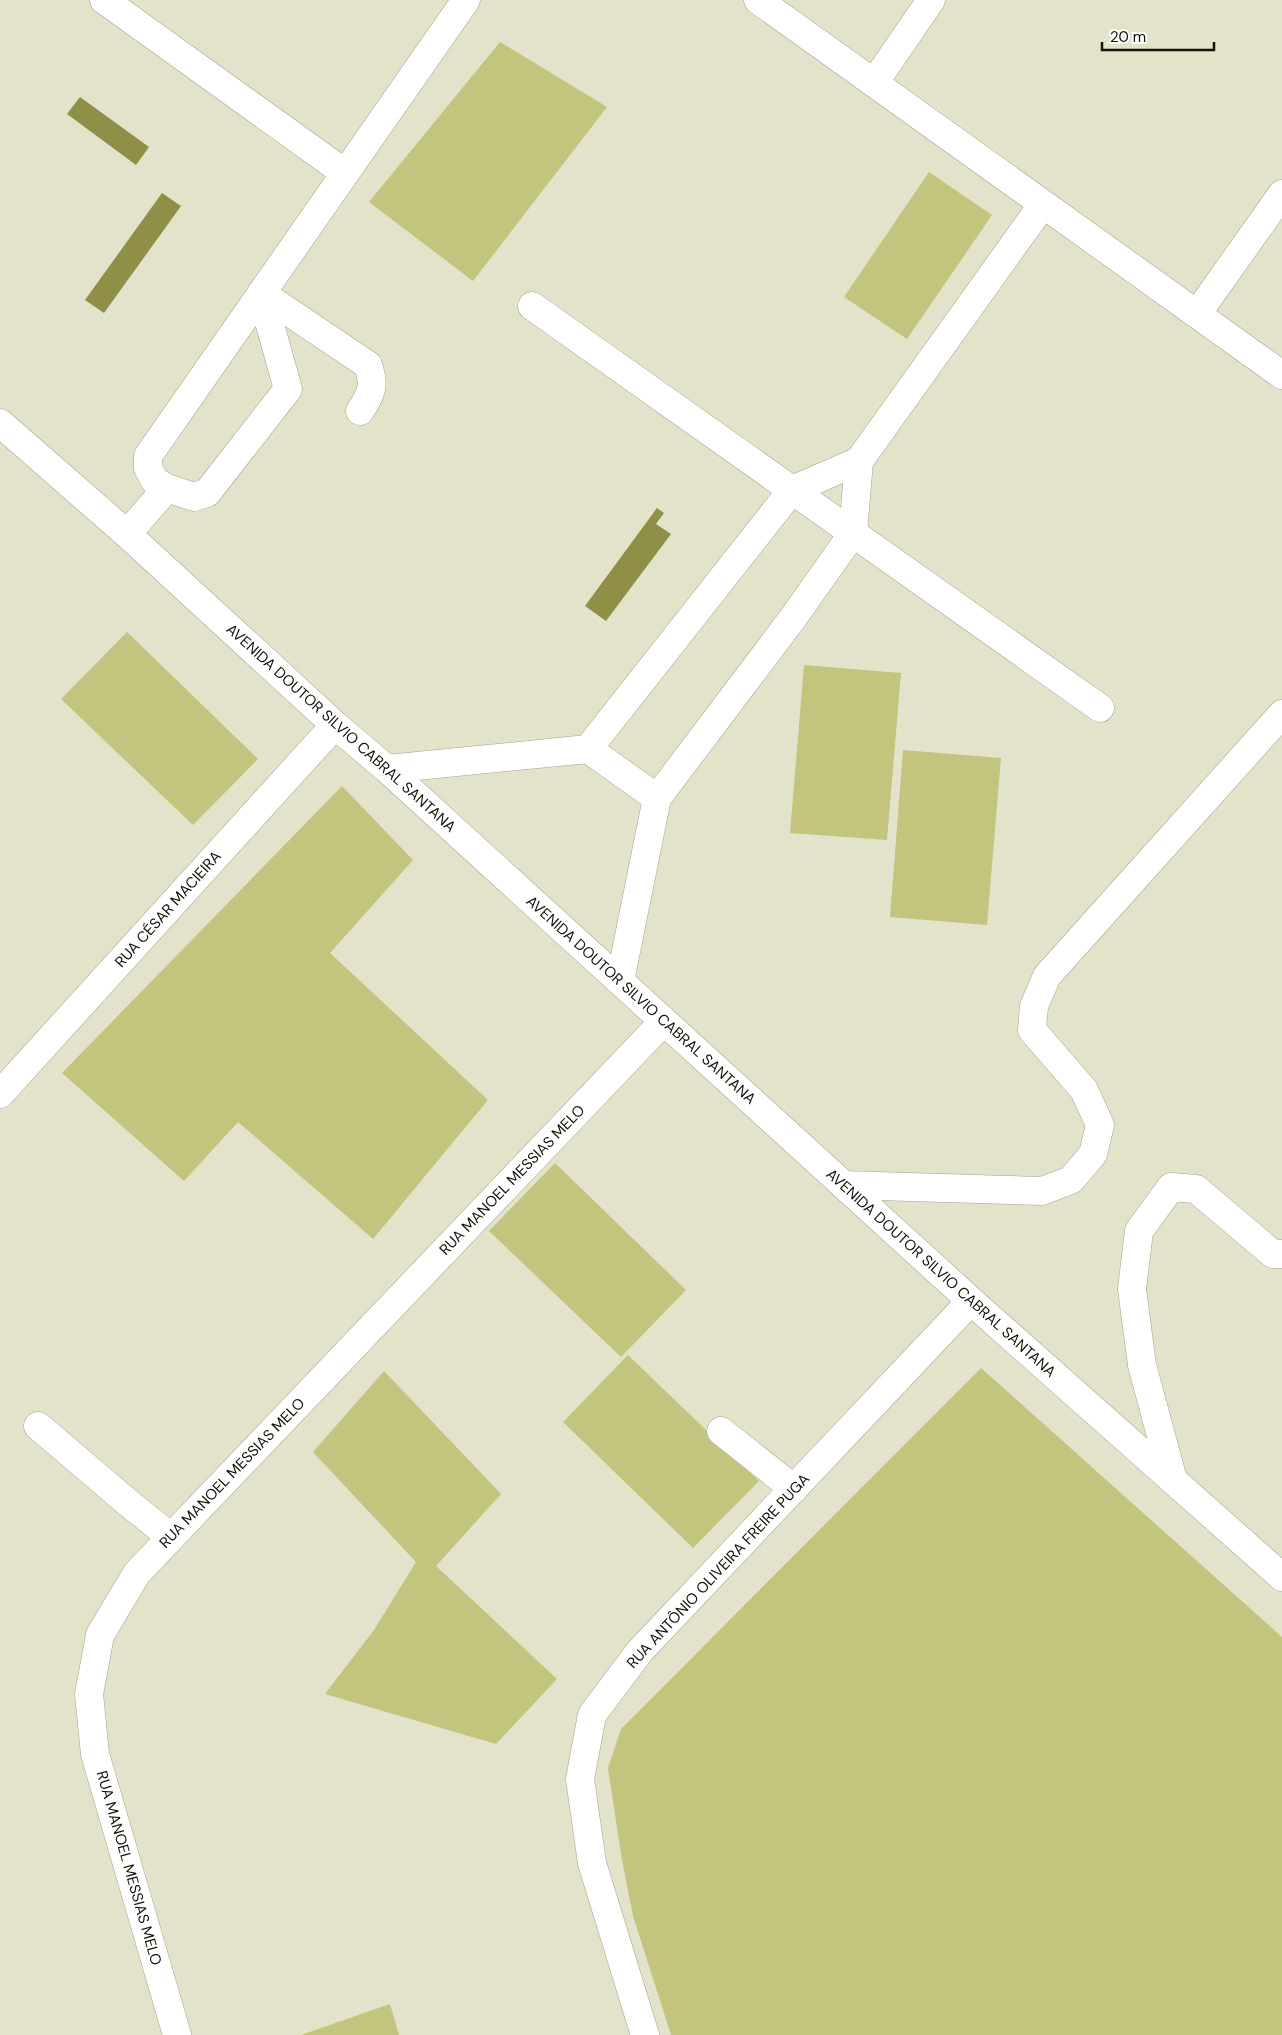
<svg xmlns="http://www.w3.org/2000/svg" width="1282" height="2035" font-family="'DM Sans',sans-serif">
  <rect width="100%" height="100%" fill="#e2e3ca"/>
  <path fill="#c3c47d" d="M500,42L607,107L473,281L369,202Z
    M929,172L992,215L907,339L844,297Z
    M127,632L258,759L193,825L61,699Z
    M804,665L901,673L887,840L790,833Z
    M903,750L1001,758L987,925L890,917Z
    M342,786L413,860L330,953L488,1100L373,1239L238,1122L184,1181L62,1073Z
    M555,1163L686,1290L621,1357L489,1231Z
    M628,1355L759,1481L693,1548L563,1422Z
    M981,1368L1282,1637V2035H671L633,1916L622,1860L608,1768L621,1729Z
    M384,1371L501,1494L436,1566L557,1679L496,1744L325,1694L374,1630L416,1562L313,1452Z
    M390,2004L399,2035H301Z"/>
  <path fill="#8f8f47" d="M80,97L149,147L136,165L67,114Z
    M162,193L181,206L104,313L85,300Z
    M657,508L664,513L656,524L671,534L606,621L585,606Z"/>
  <g fill="none" stroke-linecap="round" stroke-linejoin="round">
    <g stroke="#a3a48c" stroke-width="29">
      <path id="minor" d="M104,0L345,173
        M758,0L1282,375
        M874,83L931,0
        M261,293L288,389L207,493L194,497L167,488L155,481L148,468V456L466,0
        M261,293L368,365C375,385 372,393 360,411
        M532,306L1100,708
        M1197,314L1282,194
        M0,423L127,534L335,725L387,769L971,1301L1282,1577
        M127,534L167,488
        M588,749L657,798
        M387,769L588,749L792,490L859,461
        M620,981L657,798L793,618L853,533L859,461L1043,204
        M0,1094L335,725
        M843,1185L1042,1191L1071,1180L1093,1154L1100,1125L1084,1090L1032,1030L1034,1006L1047,976L1282,714
        M38,1426L132,1506L171,1537
        M721,1431L794,1489
        M1173,1480L1142,1365L1132,1289L1139,1231L1171,1187L1196,1189L1273,1254H1282
        M177,2035L95,1754L89,1694L100,1635L137,1573L663,1022
        M645,2035L592,1863L580,1779L592,1715L640,1651L971,1301"/>
    </g>
    <use href="#minor" stroke="#fff" stroke-width="28"/>
  </g>
  <g text-anchor="middle" stroke-width="4" stroke-linejoin="round" paint-order="stroke">
    <g font-size="15" fill="#121209" stroke="#fff">
      <text transform="translate(341 728) rotate(42)" y="5">AVENIDA DOUTOR SILVIO CABRAL SANTANA</text>
      <text transform="translate(168 909) rotate(-48)" y="5">RUA CÉSAR MACIEIRA</text>
      <text transform="translate(641 1000) rotate(42)" y="5">AVENIDA DOUTOR SILVIO CABRAL SANTANA</text>
      <text transform="translate(512 1180) rotate(-46)" y="5">RUA MANOEL MESSIAS MELO</text>
      <text transform="translate(941 1273) rotate(42)" y="5">AVENIDA DOUTOR SILVIO CABRAL SANTANA</text>
      <text transform="translate(232 1473) rotate(-46)" y="5">RUA MANOEL MESSIAS MELO</text>
      <text transform="translate(718 1571) rotate(-47)" y="5">RUA ANTÔNIO OLIVEIRA FREIRE PUGA</text>
      <text transform="translate(129 1868) rotate(74)" y="5">RUA MANOEL MESSIAS MELO</text>
    </g>
  </g>
  <path d="M1102 42v8h112v-8" fill="none" stroke="#121209" stroke-width="2.5"/>
  <text x="1110" y="42" font-size="15" fill="#121209" stroke="#ffffff" stroke-width="4" paint-order="stroke">20 m</text>
</svg>
